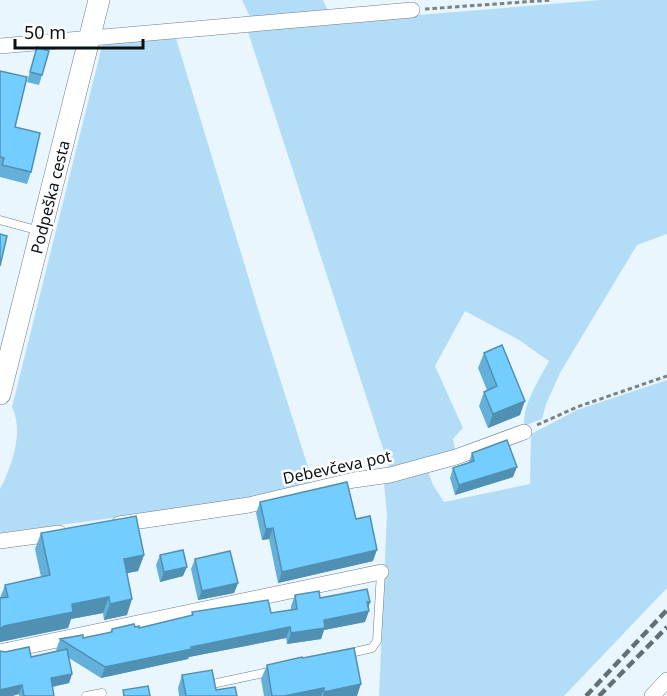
<svg xmlns="http://www.w3.org/2000/svg" width="667" height="696" font-family="'Noto Sans',sans-serif">
  <rect width="100%" height="100%" fill="#eaf6fe"/>
  <path fill="#b3ddf7" d="M242,0H323L328,11L250,17Z
    M600,0H667V234L637,245L560,373L546,404L542,419L524,426C523,403 538,382 549,361L519,340L465,311L435,366L463,428L453,439L456,452L390,470L247,29Z
    M175,35L261,319L309,470L310,486L248,500L0,533C0,519 0,502 0,489C0,488 4,482 4,481C14,459 23,429 12,407L102,46L106,41Z
    M667,380V588L564,696H379L387,513L384,485L389,481L428,471L433,485L444,502L530,484L531,434L577,410Z"/>
  <g fill="none" stroke-linecap="round" stroke-linejoin="round">
    <g stroke="#6c7e8a" stroke-width="9">
      <path id="service" d="M0,220L40,231
        M346,654L372,648L377,641L381,572
        M217,683L273,671
        M86,696L102,693"/>
    </g>
    <g stroke="#6c7e8a" stroke-width="16">
      <path id="minor" d="M0,46L412,10
        M119,524L249,505L354,480L390,475L456,457L524,432
        M0,541L59,533
        M0,652L381,572
        M652,696L667,680"/>
    </g>
    <g stroke="#6c7e8a" stroke-width="22">
      <path id="secondary" d="M0,394L99,0"/>
    </g>
    <path stroke="#788288" stroke-width="3" stroke-dasharray="4.5 3" stroke-linecap="butt" d="M425,9L552,0
      M537,425L577,407L667,376"/>
    <use href="#service" stroke="#fff" stroke-width="8"/>
    <use href="#minor" stroke="#fff" stroke-width="15"/>
    <use href="#secondary" stroke="#fff" stroke-width="21"/>
    <path stroke="#656e73" stroke-width="4.5" stroke-dasharray="9 4.5" stroke-linecap="butt" d="M586,696L667,610
      M599,696L667,627"/>
  </g>
  <path fill="#63b0da" d="M37,47L42,75L39,85L27,82Z
    M0,71L15,127L31,172L27,184L0,177Z
    M484,353L520,415L488,428L479,406L484,392L487,390L478,368Z
    M472,453L513,477L455,495L450,478L453,468L468,464Z
    M260,502L356,519L373,561L278,583L269,539L262,540L256,513Z
    M41,533L144,555L138,571L127,573V615L104,620L103,613L71,619L68,628L0,642V598L5,585L41,577L35,549Z
    M160,555L183,576L160,582L156,565Z
    M195,559L238,583L234,593L198,600L191,569Z
    M295,595L370,602L365,622L324,630L321,639L287,644L286,638L189,657L188,659L101,678L69,658L72,674L69,683L52,687L54,696H19V694L12,696H0L31,657L57,651L56,650L60,639L83,638L110,632L112,629L135,627L139,628L191,616L192,612L271,613L291,610V606Z
    M303,658L357,696H264L261,679L267,665Z
    M182,675L216,690L237,696H179L178,688Z"/>
  <path fill="#5090b2" d="M525,401L520,415L488,428L493,414Z
    M517,467L513,477L455,495L459,485Z
    M273,528L269,539L262,540L266,529Z
    M377,550L373,561L278,583L282,572Z
    M144,555L138,571L118,575L124,559Z
    M187,567L183,576L160,582L164,572Z
    M238,583L234,593L198,600L202,591Z
    M109,597L103,613L71,619L68,628L0,642V629L4,626L72,604Z
    M132,599L127,615L104,620L110,604Z
    M367,602H370L366,612L369,611L365,622L324,630L321,639L287,644L291,633Z
    M290,627L286,638L189,657L188,659L101,678L105,667L191,647Z
    M72,674L69,683L47,688L51,678Z
    M361,684L357,696H323L324,692Z
    M22,685L19,694L12,696H0V690Z
    M324,688L321,696H284Z"/>
  <path fill="#73cdfe" stroke="#5090b2" stroke-width="1.5" d="M37,47L49,51L42,75L30,72Z
    M0,71L27,77L15,127L40,133L31,172L2,165L4,158L0,157Z
    M0,234L7,236L0,266Z
    M502,345L525,401L493,414L484,392L497,386L484,353Z
    M507,440L517,467L459,485L453,468L474,461L472,453Z
    M347,482L356,519L370,516L377,550L282,572L273,528L266,529L260,502Z
    M136,516L144,555L124,559L132,599L110,604L109,597L72,604L73,612L4,626L0,629V598L8,597L5,585L50,575L41,533Z
    M183,550L187,567L164,572L160,555Z
    M230,551L238,583L202,591L195,559Z
    M367,589L370,602H367L369,611L324,620L325,628L291,633L290,627L191,647L192,649L105,667L60,639L83,635V638L112,632V629L134,624L135,627L139,626V628L193,615L192,612L268,600L271,613L297,609L295,595L319,591L320,598Z
    M29,647L31,657L67,649L72,674L51,678L54,696H24L22,685L0,690V651L5,652Z
    M354,648L361,684L324,692V688L284,696H272L267,665L302,657L303,658Z
    M212,670L216,690L235,687L237,696H186L182,675Z
    M148,686L150,696H124L123,690Z"/>
  <g text-anchor="middle" stroke-width="5" stroke-linejoin="round" paint-order="stroke">
    <g font-size="16" fill="#0a1115" stroke="#fff">
      <text transform="translate(50 197) rotate(-76)" y="6">Podpeška cesta</text>
      <text transform="translate(337 467) rotate(-12)" y="6">Debevčeva pot</text>
    </g>
  </g>
  <path d="M15 39v9h128v-9" fill="none" stroke="#0a1115" stroke-width="3"/>
  <text x="24" y="39" font-size="18" fill="#0a1115" stroke="#ffffff" stroke-width="4.5" paint-order="stroke">50 m</text>
</svg>
